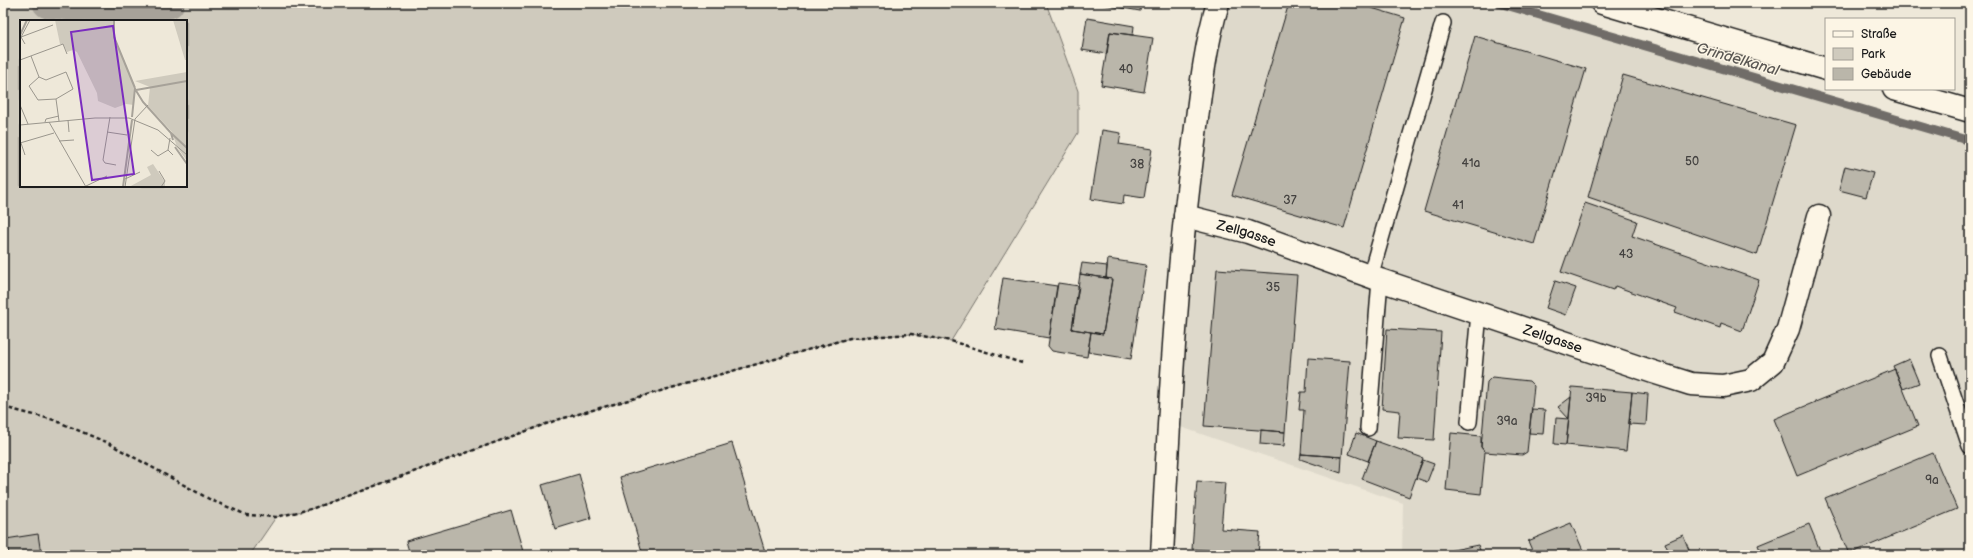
<svg xmlns="http://www.w3.org/2000/svg" width="1973" height="558" font-family="'Balsamiq Sans',sans-serif">
  <rect width="100%" height="100%" fill="#eee8d9"/>
  <filter id="ink" filterUnits="userSpaceOnUse"><feTurbulence type="fractalNoise" baseFrequency=".025" numOctaves="2"/><feDisplacementMap in="SourceGraphic" scale="8" xChannelSelector="R" yChannelSelector="G"/><feConvolveMatrix kernelMatrix="1 2 1 2 8 2 1 2 1" color-interpolation-filters="sRGB"/></filter>
  <g filter="url(#ink)">
    <path fill="#ded9cb" d="M1222,3H1488L1970,142V555H1402L1403,503L1169,423Z"/>
    <path fill="#cfcabd" stroke="#76736c" fill-rule="evenodd" d="M3,3L51,7V3L142,10L170,3H1046L1078,91V133L951,341L911,334L850,338L557,420L311,509L276,517L250,555H3ZM21,21H186V186H21Z"/>
    <g fill="none" stroke-linecap="round" stroke-linejoin="round">
      <path stroke="#6f6c67" stroke-width="9" d="M1499,3L1970,141"/>
      <path stroke="#a7a299" stroke-width="31" d="M48,3L142,10L169,3"/>
    </g>
    <path fill="#bab6aa" stroke="#1c1c1c" d="M1094,3H1141L1140,11Z
      M1289,3H1355L1405,18L1344,228L1232,195Z
      M1087,18L1134,26L1133,35L1110,32L1107,54L1082,50Z
      M1110,32L1153,38L1144,92L1101,85Z
      M1475,36L1586,69L1534,244L1424,211Z
      M1623,75L1796,125L1757,255L1588,197Z
      M1102,130L1121,133L1119,144L1152,149L1144,198L1124,195L1123,204L1091,199Z
      M1845,166L1873,173L1866,197L1839,190Z
      M1585,203L1637,221L1632,236L1759,280L1742,331L1721,323L1720,328L1675,312L1677,308L1615,286L1613,290L1561,272Z
      M1108,259L1146,265L1131,359L1088,352L1091,332L1103,334L1112,279L1106,278Z
      M1082,263L1107,266L1106,278L1080,274Z
      M1217,269L1297,275L1285,432L1204,426Z
      M1080,274L1112,279L1103,334L1072,329Z
      M1003,278L1057,286L1049,338L995,329Z
      M1555,281L1576,288L1566,315L1546,308Z
      M1058,283L1079,286L1072,329L1091,332L1087,357L1052,351L1048,346Z
      M1387,329L1441,332L1434,440L1398,438L1400,411L1382,409Z
      M1308,358L1350,361L1342,457L1301,454L1304,410H1299L1301,392H1306Z
      M1909,359L1919,383L1903,389L1893,366Z
      M1895,369L1918,426L1797,476L1774,419Z
      M1492,377L1529,381L1534,386L1527,452L1522,455L1485,452L1481,447L1487,382Z
      M1572,387L1632,392L1626,451L1566,445Z
      M1632,392L1648,394L1646,425L1629,424Z
      M1571,397L1569,419L1558,407Z
      M1532,409L1545,410L1543,434L1529,433Z
      M1556,418L1569,419L1566,445L1554,444Z
      M1261,430L1285,432L1284,446L1260,444Z
      M1356,433L1376,441L1368,461L1349,454Z
      M1451,433L1481,436V447L1485,452L1481,494L1446,490Z
      M1376,441L1423,458L1409,497L1362,479Z
      M732,443L766,555H643L620,477Z
      M1933,453L1957,509L1849,554L1825,498Z
      M1301,454L1342,457L1341,473L1300,459Z
      M1423,460L1434,464L1427,482L1416,478Z
      M579,474L591,518L555,529L542,485Z
      M1197,481L1225,483L1221,529L1260,532L1258,554L1192,549Z
      M511,510L524,555H410L406,541Z
      M1571,523L1585,555H1534L1528,541Z
      M1809,524L1821,553L1817,555H1762L1758,545Z
      M38,534L41,554L9,555L6,539Z
      M1683,535L1691,555H1670L1665,543Z
      M1478,545L1482,555H1439L1438,553Z
      M1278,551L1303,554V555H1277Z"/>
    <g fill="none" stroke-linecap="round" stroke-linejoin="round">
      <g stroke="#1c1c1c" stroke-width="18">
        <path id="service" d="M1370,277L1443,23
          M1940,356L1970,446
          M1469,422L1479,313
          M1368,428L1380,280"/>
      </g>
      <g stroke="#1c1c1c" stroke-width="25">
        <g id="minor">
          <path d="M1602,3L1826,69"/>
          <path d="M1894,89L1970,111"/>
          <path id="s1" d="M1185,216L1248,232L1380,280L1653,372L1691,384L1723,386L1751,380L1773,362L1788,329L1819,216"/>
        </g>
      </g>
      <g stroke="#1c1c1c" stroke-width="25">
        <path id="secondary" d="M1162,555C1169,422 1175,289 1192,158C1199,106 1203,53 1218,3"/>
      </g>
      <path stroke="#1c1c1c" stroke-width="2.5" stroke-dasharray="4 3" stroke-linecap="butt" d="M3,407L54,420L110,444L211,500L247,515L276,517L311,509L557,420L850,338L911,334L951,341L1022,363"/>
      <use href="#service" stroke="#fcf5e5" stroke-width="15"/>
      <use href="#minor" stroke="#fcf5e5" stroke-width="22"/>
      <use href="#secondary" stroke="#fcf5e5" stroke-width="22"/>
    </g>
  </g>
  <g text-anchor="middle" stroke-width="3" stroke-linejoin="round" paint-order="stroke">
    <g font-size="12" fill="#444240">
      <text x="1126" y="73">40</text>
      <text x="1692" y="165">50</text>
      <text x="1471" y="167">41a</text>
      <text x="1137" y="168">38</text>
      <text x="1290" y="204">37</text>
      <text x="1458" y="209">41</text>
      <text x="1626" y="258">43</text>
      <text x="1273" y="291">35</text>
      <text x="1596" y="402">39b</text>
      <text x="1507" y="425">39a</text>
      <text x="1932" y="484">9a</text>
    </g>
    <g font-size="14" fill="#1c1c1c" stroke="#fcf5e5">
      <text dy="5" stroke="none"><textPath href="#s1" startOffset="64">Zellgasse</textPath></text>
      <text dy="5" stroke="none"><textPath href="#s1" startOffset="388">Zellgasse</textPath></text>
    </g>
    <g font-size="15" font-style="italic" fill="#5b5854" stroke="#fcf5e5">
      <text transform="translate(1738 59) rotate(16)" y="5">Grindelkanal</text>
    </g>
  </g>
  <g transform="translate(20 20)">
    <rect width="167" height="167" fill="#eee8d9"/>
    <path d="M35,0H93L94,17L115,68L114,85L106,84L95,88L78,81L77,73L57,32L53,30L47,32L43,24H40ZM153,0H167V40H165ZM167,52V141L157,127L152,112L128,86L130,67L115,61ZM133,144L145,162V167H109L131,155L127,147Z" fill="#cfcabd"/>
    <path fill="none" stroke="#a7a299" stroke-width="2" d="M94,0V17L115,68M0,15L7,0M115,69L123,82L151,113L153,120M116,70L167,61M112,97L115,68M151,113L167,128M155,127L167,144M103,167L112,100"/>
    <path fill="none" stroke="#9a968d" stroke-width="1" d="M0,19L10,0M5,24L1,17L33,5M11,36L19,57L26,60L46,52L53,69L36,79L39,101M0,40L43,24L47,34M19,57L9,66L18,80L36,79M0,85L8,104M90,97L83,140L85,143L96,145M48,100L49,112M25,102L26,99L39,96M29,102L66,167M0,105L75,98H109L138,110L167,135M87,112L107,115M150,118L148,130L153,135M39,121L54,120M0,123L34,113M1,123L5,135M131,130L138,136L148,130M139,151L145,161L141,167M105,159L120,152M66,166L87,156M105,167L115,99L128,85"/>
    <path fill="#7b2cbf" fill-opacity="0.15" stroke="#7b2cbf" stroke-width="2" d="M93,6L114,154L72,160L51,12Z"/>
    <rect width="167" height="167" fill="none" stroke="#1c1c1c" stroke-width="2"/>
  </g>
  <rect width="1973" height="558" fill="none" stroke="#fcf5e5" stroke-width="16"/>
  <rect x="8" y="8" width="1957" height="542" fill="none" stroke="#1c1c1c" stroke-width="1.5" filter="url(#ink)"/>
  <rect x="1825" y="18" width="130" height="72" fill="#fcf5e5" stroke="#a29e95"/>
  <rect x="1833" y="31" width="20" height="6" fill="#fcf5e5" stroke="#a29e95"/>
  <text x="1861" y="38" font-size="12" fill="#1c1c1c">Straße</text>
  <rect x="1833" y="48" width="20" height="12" fill="#cfcabd" stroke="#a29e95"/>
  <text x="1861" y="58" font-size="12" fill="#1c1c1c">Park</text>
  <rect x="1833" y="68" width="20" height="12" fill="#bab6aa" stroke="#a29e95"/>
  <text x="1861" y="78" font-size="12" fill="#1c1c1c">Gebäude</text>
</svg>
